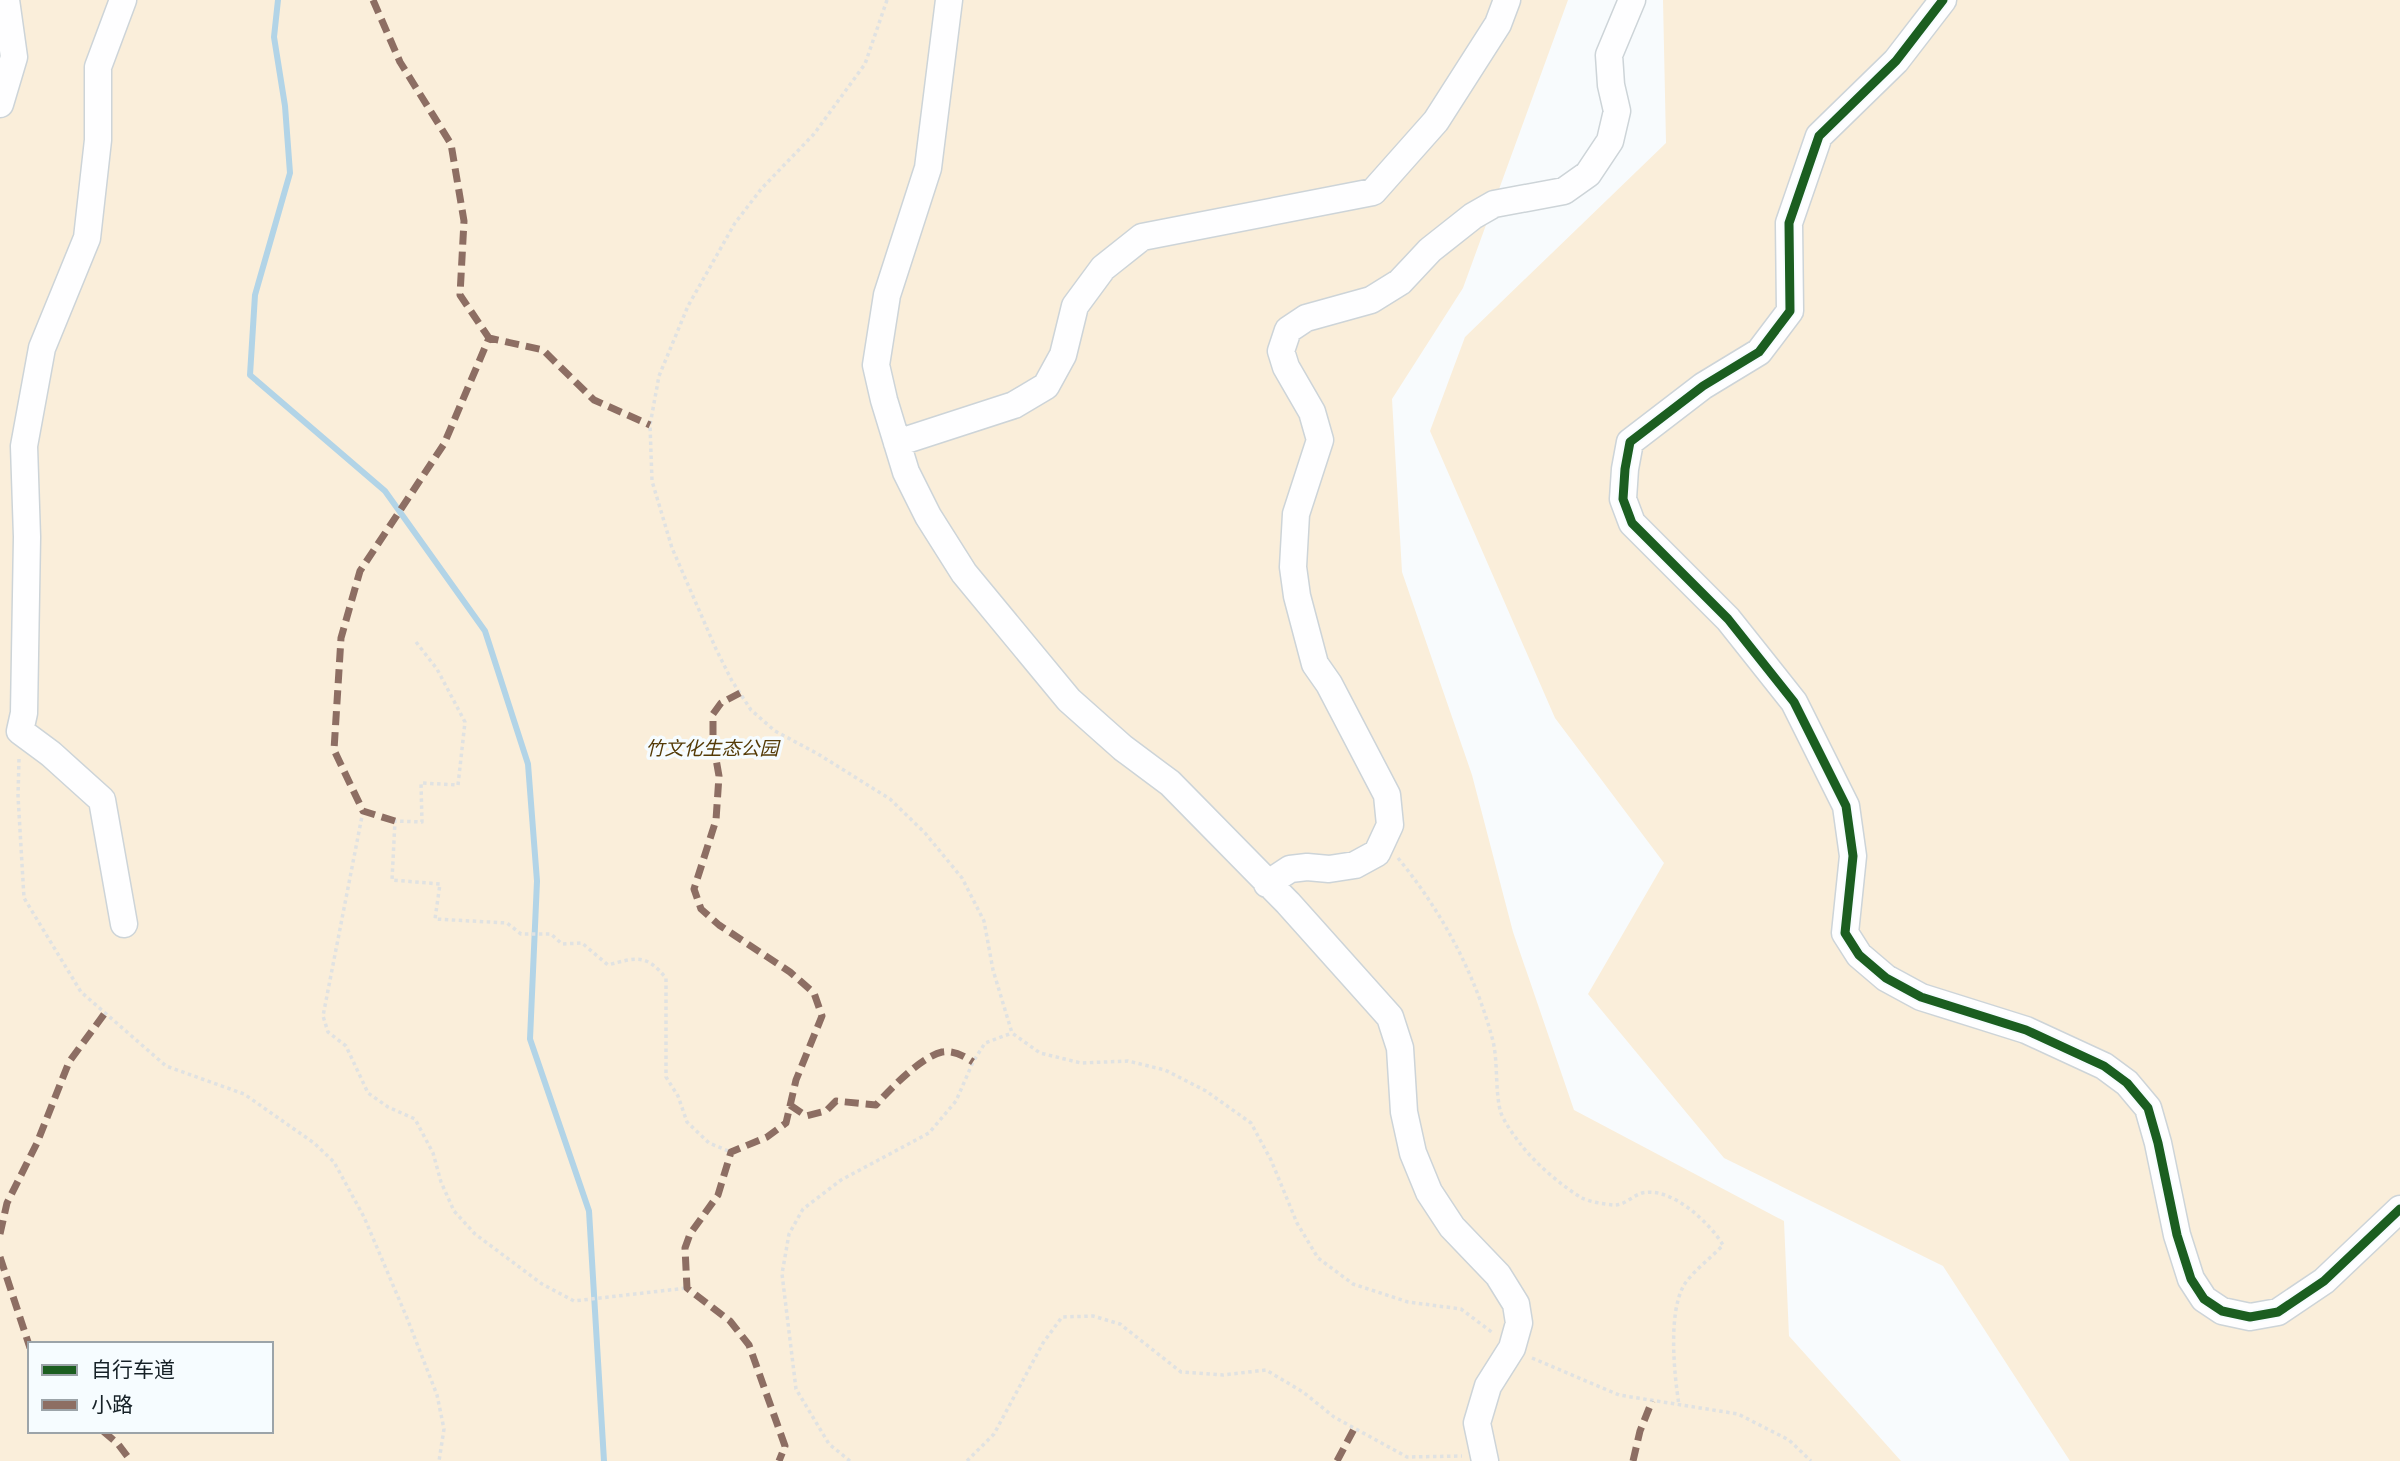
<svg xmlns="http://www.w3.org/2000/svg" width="2400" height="1461" font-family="'Noto Serif','Noto Sans SC',serif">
  <rect width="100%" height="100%" fill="#f8fbfd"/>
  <path fill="#faeeda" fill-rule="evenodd" d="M0,0H1568L1463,288L1392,399L1402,572L1472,775L1513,932L1574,1110L1784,1221L1789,1336L1901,1461H0ZM30,1344H271V1431H30Z
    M1663,0H2400V1461H2070L1943,1266L1724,1158L1588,994L1664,863L1555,718L1430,431L1465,337L1666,143Z"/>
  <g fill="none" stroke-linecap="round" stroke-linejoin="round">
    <path stroke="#b2d4e7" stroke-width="6" d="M278,0L274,37L285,106L290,173L255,295L250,375L385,491L485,631L528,764L537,881L530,1039L589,1211L604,1461"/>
    <g stroke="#cdd4d8" stroke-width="29">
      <path id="minor" d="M123,0L98,67V140L87,238L42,348L24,446L27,537L24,713L20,731L51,754L102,800L124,924
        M949,0L928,168L887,295L876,365L884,400L906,472L928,516L964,573L1069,700L1123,748L1170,783L1288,903L1390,1017L1400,1048L1404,1112L1413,1153L1429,1192L1452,1227L1498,1275L1516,1304L1519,1323L1512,1348L1488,1386L1477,1423L1485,1461
        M1943,0L1896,61L1819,136L1789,223L1790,311L1759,352L1703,386L1630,442L1625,469L1623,499L1632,523L1728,619L1794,702L1846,806L1853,856L1845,933L1859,955L1886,978L1921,997L2026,1030L2104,1066L2127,1083L2148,1108L2158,1143L2177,1235L2191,1279L2204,1299L2222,1311L2250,1317L2278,1312L2324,1281L2400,1209
        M0,104L14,57L6,0
        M897,443L1014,405L1046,386L1063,355L1075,306L1103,268L1142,237L1373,192L1436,121L1498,24L1507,0
        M1267,884L1290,869L1307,867L1329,869L1355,865L1377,853L1390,825L1387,795L1329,684L1315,664L1297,596L1293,567L1296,514L1320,440L1312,412L1286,367L1281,351L1288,330L1306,318L1371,300L1400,282L1430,250L1473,216L1494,204L1564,191L1588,174L1610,141L1617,111L1611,85L1609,55L1632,0"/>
    </g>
    <path stroke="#e0e2e2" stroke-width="3.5" stroke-dasharray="3.5 3.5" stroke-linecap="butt" d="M887,0L865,64L814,134L762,188L735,223L688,306L659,376L650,425L652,481L672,548L716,649L732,681L751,710L775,731L818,754L890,799L925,833L962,878L984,921L993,970L1012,1033L1040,1053L1081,1063L1128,1061L1165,1070L1206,1091L1251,1123L1271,1160L1297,1223L1318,1258L1353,1284L1408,1302L1461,1309L1493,1333
      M416,642L437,669L465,722L458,785L421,783L422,822L395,821L392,880L440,884L435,919L507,923L521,934H551L562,944L582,943L608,965C637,957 646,954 666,978V1077L678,1096L687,1122L709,1143L731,1152
      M19,759L18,796L24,898L81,992L166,1066L244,1094L314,1143L334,1162L364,1217L407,1318L437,1395L444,1429L439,1461
      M363,811L323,1016L328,1032L346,1046L368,1093L388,1107L415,1119L433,1153L441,1182L454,1211L475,1234L542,1284L574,1301L687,1288
      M1398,858C1442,912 1475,973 1493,1041C1498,1063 1495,1087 1500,1110C1503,1121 1515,1137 1522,1146C1536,1164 1563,1187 1582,1198C1590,1202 1604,1204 1613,1205C1624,1206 1632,1196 1642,1193C1671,1186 1710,1223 1723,1245C1711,1258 1693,1271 1684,1285C1668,1313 1674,1373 1679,1405
      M1532,1358L1619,1395L1738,1414L1789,1440L1811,1461
      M850,1461L829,1444L796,1389L782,1274L789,1234L803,1209L841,1180L929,1133L956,1101L973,1062L985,1043L1012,1033
      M967,1461L994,1434L1043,1343L1062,1317L1093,1316L1120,1324L1181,1372L1223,1375L1266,1370L1303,1392L1334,1417L1407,1457L1462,1456"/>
    <use href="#minor" stroke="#fefeff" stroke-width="26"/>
    <path stroke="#8d6e63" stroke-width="7" stroke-dasharray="14 7" stroke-linecap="butt" d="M373,0L400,62L451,144L464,221L460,295L489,338
      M740,693L721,703L713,714V742L719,776L716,820L694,889L701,909L719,925L790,972L814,993L822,1016L796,1080L786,1123L767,1137L731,1152L718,1195L690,1234L685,1248L687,1288L730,1321L749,1345L785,1446L779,1461
      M395,821L363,811L334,750L341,638L360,571L444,444L489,338L543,350L594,400L650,425
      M790,1105L806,1116L826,1111L836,1101L876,1105C890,1089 921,1057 942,1052C954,1050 964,1056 973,1062
      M0,1234L7,1203L37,1143L69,1062L105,1013
      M0,1257L30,1348
      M103,1431L118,1444L131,1461
      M1337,1461L1354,1429
      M1633,1461L1640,1431L1652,1401"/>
    <g stroke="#f6fcff" stroke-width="13">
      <path id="cycleway" d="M1943,0L1896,61L1819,136L1789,223L1790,311L1759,352L1703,386L1630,442L1625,469L1623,499L1632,523L1728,619L1794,702L1846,806L1853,856L1845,933L1859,955L1886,978L1921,997L2026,1030L2104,1066L2127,1083L2148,1108L2158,1143L2177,1235L2191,1279L2204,1299L2222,1311L2250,1317L2278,1312L2324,1281L2400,1209"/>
    </g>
    <use href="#cycleway" stroke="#1b5e20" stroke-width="9"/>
  </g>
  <g text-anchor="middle" stroke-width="7" stroke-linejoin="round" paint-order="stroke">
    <g font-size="19" font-style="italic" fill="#543a06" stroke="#f6fcff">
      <text x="712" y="755">竹文化生态公园</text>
    </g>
  </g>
  <rect x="28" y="1342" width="245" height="91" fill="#f6fcff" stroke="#9ca4a9" stroke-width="2"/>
  <rect x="42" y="1365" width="35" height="10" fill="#1b5e20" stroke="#9ca4a9" stroke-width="2"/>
  <text x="91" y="1377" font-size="21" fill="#162127">自行车道</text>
  <rect x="42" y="1400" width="35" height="10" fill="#8d6e63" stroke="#9ca4a9" stroke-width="2"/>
  <text x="91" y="1412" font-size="21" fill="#162127">小路</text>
</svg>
